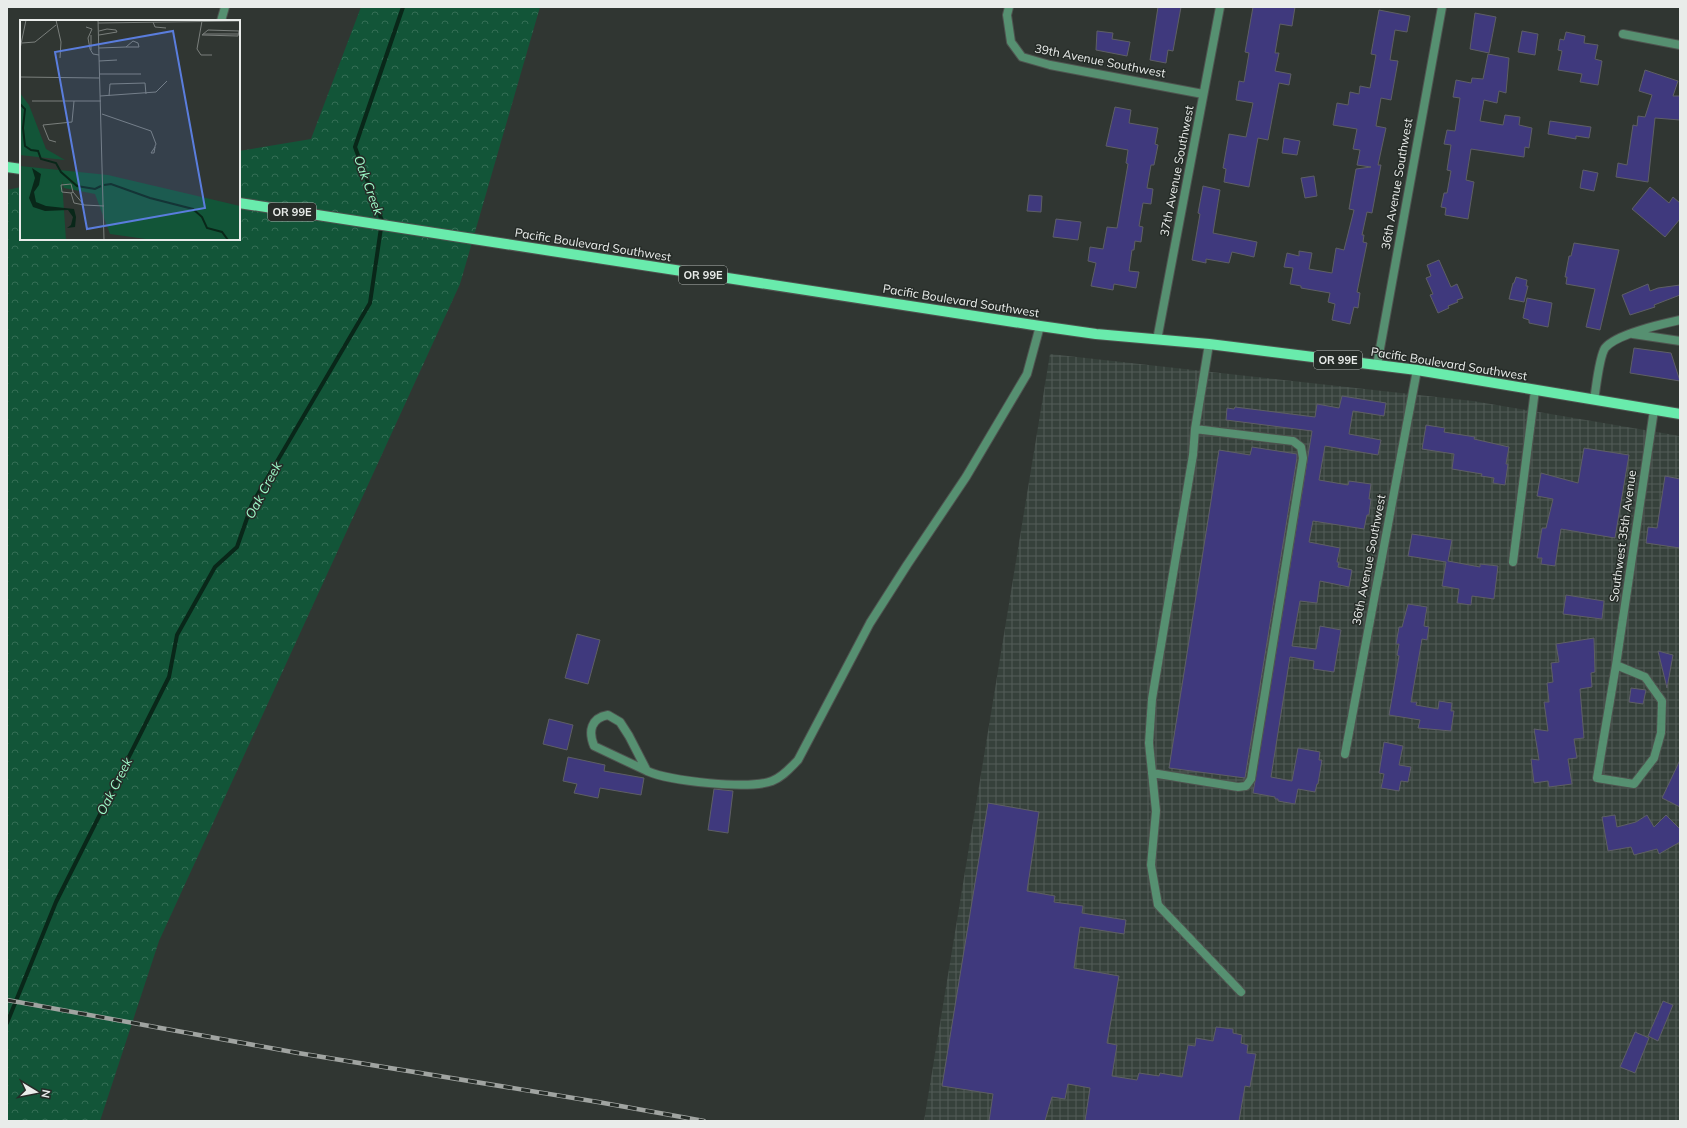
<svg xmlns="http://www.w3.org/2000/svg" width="1687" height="1128" font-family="Mulish,sans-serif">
  <defs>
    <pattern id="industrial-grid" width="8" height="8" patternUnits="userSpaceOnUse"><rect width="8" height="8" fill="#36413b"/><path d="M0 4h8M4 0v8" fill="none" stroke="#535d58"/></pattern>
    <pattern id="forest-crowns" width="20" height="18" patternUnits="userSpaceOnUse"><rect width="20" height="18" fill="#125538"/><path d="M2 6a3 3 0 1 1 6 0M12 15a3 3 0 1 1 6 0" fill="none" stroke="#346e55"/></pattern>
  </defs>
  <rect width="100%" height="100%" fill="#303632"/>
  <path fill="url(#industrial-grid)" d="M1050,354L1473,401L1680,436V1121H924Z"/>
  <path fill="url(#forest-crowns)" d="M361,7H540L460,284L159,941L100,1121H7V190L21,187V239H239V151L311,139Z"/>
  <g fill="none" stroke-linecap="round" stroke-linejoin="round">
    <path stroke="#092719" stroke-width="4" d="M7,1023L56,902L169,677L177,635L215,567L237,547L252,504L370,303L382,221L355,147L403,7"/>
  </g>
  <path fill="#3f397d" stroke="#5e5f65" d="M1158,7H1181L1173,51L1168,50L1166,63L1150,60Z
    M1253,7H1295L1292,26L1280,24L1275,53H1279L1275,71L1291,74L1289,85L1279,83L1268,140L1258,138L1249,187L1224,182L1226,169L1223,168L1229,134L1246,137L1253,103L1236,100L1239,81L1244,82L1249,53L1245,52Z
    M1379,10L1410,16L1407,32L1395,30L1390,60L1398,61L1391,100L1381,98L1376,126L1386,128L1378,165H1381L1372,213L1367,212L1362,235H1364L1363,242L1367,243L1357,292L1360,293L1358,308L1354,307L1350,324L1332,320L1335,304L1328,302L1330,293L1301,288V286L1290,284L1293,268L1284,267L1287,253L1299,256V251L1312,253L1309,269L1332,273L1336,248L1344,250L1354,210L1349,209L1356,169L1371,167L1357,165L1360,150L1353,149L1357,129L1333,125L1337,103L1348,105L1350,92L1359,94L1360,86L1370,88L1376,55L1371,54Z
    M1475,13L1496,17L1489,53L1470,49Z
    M1097,31L1113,33L1112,39L1130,42L1127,56L1096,50Z
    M1522,31L1538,34L1535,55L1518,52Z
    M1566,32L1585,36L1584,43L1598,45L1595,59L1602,61L1598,85L1580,82L1582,74L1558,70L1562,51L1558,50L1560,39L1564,40Z
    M1488,54L1509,58L1506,93L1499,91L1497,103L1484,100L1480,121L1503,125L1505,115L1520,117L1519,125L1532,128L1529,148L1525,147L1524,157L1471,149L1466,180L1474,182L1468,219L1445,215L1446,208L1441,207L1444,193H1447L1451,171L1447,170L1451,145L1444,144L1447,130L1455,131L1460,98L1453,97L1456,80L1471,83L1472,78L1483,79Z
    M1645,70L1678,81L1673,96H1680V120L1655,118L1648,182L1616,177L1618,163L1627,165L1633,125L1637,126L1638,116L1645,117L1652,95L1639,91Z
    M1115,107L1131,110L1129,123L1158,128L1155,144L1158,145L1154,165H1151L1147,188L1153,189L1151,204L1143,203L1139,226L1143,227L1141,242L1135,241L1134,250H1132L1129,271L1139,272L1136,288L1114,284L1113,290L1091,286L1096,263L1088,261L1090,247L1103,249L1107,227L1117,228L1128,164L1126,163L1128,150L1106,146Z
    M1550,121L1591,127L1589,138L1576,136V139L1548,134Z
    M1284,138L1300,141L1297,155L1282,153Z
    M1583,170L1598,173L1594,191L1580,188Z
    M1314,176L1317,196L1305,198L1301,178Z
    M1203,186L1220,190L1213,233L1257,242L1254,257L1232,252L1229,263L1206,259V263L1192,260L1200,214L1198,213Z
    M1650,187L1669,203L1673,197L1680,203V219L1665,237L1632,209Z
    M1029,195L1042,196L1041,212L1027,211Z
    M1056,219L1081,222L1078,240L1053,237Z
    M1574,243L1619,250L1600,330L1586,327L1595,289L1566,284L1567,277H1565L1569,256H1571Z
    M1439,260L1451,287L1457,284L1463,298L1457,300L1458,302L1448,306L1449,308L1438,313L1430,295L1433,294L1426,278L1431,276L1427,265Z
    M1516,277L1527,280L1526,286H1528L1524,302L1509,299L1513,283H1514Z
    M1648,284L1650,291L1658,288L1680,285V295L1654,305L1655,307L1630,315L1622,295Z
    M1527,298L1552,303L1548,327L1529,323V320L1523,318Z
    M1634,348L1671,353L1680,381L1630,373Z
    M1342,396L1386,403L1384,416L1353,411L1349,434L1381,440L1378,455L1325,446L1319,480L1348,485L1349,481L1371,484L1369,499H1371L1369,515H1367L1364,529L1313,521L1309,542L1340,548L1337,562H1339L1338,567L1352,570L1349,587L1320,581L1317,603L1300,601L1292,646L1316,649L1320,626L1341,630L1334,672L1313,669L1314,661L1290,657L1271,777L1292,781L1298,748L1320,752L1319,760H1322L1318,784H1317L1315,792L1298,789L1295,804L1278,801V799H1275V797L1253,793L1312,431L1226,420L1227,408L1234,409L1235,407L1315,417L1317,404L1339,408Z
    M1426,425L1445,428L1444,432L1475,437L1474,439L1509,447L1506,464H1508L1505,485L1493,483L1494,478L1481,476L1482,474L1452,469L1454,454L1422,449Z
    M1252,447L1297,454V458L1245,778L1169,768L1219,450L1250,455Z
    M1584,448L1629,455L1615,538L1561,529L1555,566L1541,564L1542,558H1537L1542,528H1546L1553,499L1537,496L1541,473L1578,483Z
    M1665,476L1680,479V548L1646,543L1648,527L1657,528Z
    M1412,534L1452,540L1448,561L1480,567V564L1498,566L1494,599L1472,596L1471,605L1457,603L1459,589L1442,586L1446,562L1408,556Z
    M1566,595L1604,601L1602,619L1563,614Z
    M1408,604L1427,607L1424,626L1429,627L1427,640L1422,639L1411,702H1417L1416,705L1438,709L1439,701L1452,703L1451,711H1454L1451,731L1418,728L1420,720L1389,715L1399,656L1397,655L1399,644H1396L1399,627H1402Z
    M577,634L600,640L588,684L565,678Z
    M1594,638L1595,672L1591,673L1592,687L1580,689L1584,738L1574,739L1577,758L1568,759L1572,784L1549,787L1548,781L1534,783L1531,759L1539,760L1534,729L1548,731L1544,702H1549L1547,683L1553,682L1551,663L1559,662L1556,644Z
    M1658,651L1673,655L1667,688Z
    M1631,688L1646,690L1643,704L1629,702Z
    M549,719L573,725L567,750L543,744Z
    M1384,742L1403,746L1399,765L1411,767L1408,782L1401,781L1399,791L1381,788L1384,774L1379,773Z
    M568,757L605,765L604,771L644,778L641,795L600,788L598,798L574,793L577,784L563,781Z
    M1680,760V807L1662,798Z
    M714,789L733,791L728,833L708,830Z
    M988,803L1039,812L1027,891L1055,896L1054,902L1083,906L1082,913L1126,920L1124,934L1080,927L1074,968L1119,976L1107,1043L1117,1045L1112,1076L1137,1080L1139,1073L1159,1076L1160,1073L1182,1077L1188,1045L1195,1046L1196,1038L1213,1041L1216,1027L1233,1029V1033L1242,1035L1241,1043L1248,1045L1247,1053L1256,1054L1250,1087L1245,1086L1239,1121H1085L1090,1088L1068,1084L1065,1099L1052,1097L1045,1121H989L993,1094L942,1086Z
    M1615,815L1617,827L1636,822L1647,815L1654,827L1666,815L1680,829V842L1659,854L1657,849L1634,855L1631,847L1608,851L1602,817Z
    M1663,1001L1673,1005L1658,1041L1648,1036Z
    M1635,1032L1649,1038L1635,1073L1620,1067Z"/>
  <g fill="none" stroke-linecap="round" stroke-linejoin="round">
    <g stroke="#4e534f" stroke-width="10">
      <path id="lane" d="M221,21L225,7
        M1633,334L1680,341
        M1209,344L1195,429L1193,455L1152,699L1149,743L1156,811L1151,865L1158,905L1241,992
        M1594,400C1596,389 1599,357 1605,348C1616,334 1662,324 1680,320
        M1513,562L1535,390
        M647,771L629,736L620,722L608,715C591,718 588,731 594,746L647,771C670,781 748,790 772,781C783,777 791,767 798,760L870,623L907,565L966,477L1027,374L1040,326
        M1152,773L1238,787L1246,786L1251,779L1303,458L1301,447L1293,441L1195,429"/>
    </g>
    <g stroke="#4e534f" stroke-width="10">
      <path id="street" d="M1009,7L1007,15L1011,42L1022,57L1050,65L1203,94
        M1623,34L1680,45
        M1157,340L1220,7
        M1377,365L1442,7
        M1616,665L1645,677L1662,701L1661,733L1654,758L1634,784L1597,778Z
        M1616,665L1654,410
        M1345,754L1417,370"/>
    </g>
    <g stroke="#4e534f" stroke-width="12">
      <path id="primary" d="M7,167L21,169
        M239,203L1040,326L1096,334L1209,344L1417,370L1680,414"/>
    </g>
    <use href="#lane" stroke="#569071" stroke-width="8"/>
    <use href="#street" stroke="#569071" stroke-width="8"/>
    <use href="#primary" stroke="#69ebac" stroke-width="10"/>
    <g stroke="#a0a4a1" stroke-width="4.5">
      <path id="rail" d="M7,1000L298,1053L598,1102L704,1121"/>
    </g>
    <use href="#rail" stroke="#262c28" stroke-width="3" stroke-dasharray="9" stroke-linecap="butt"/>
  </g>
  <g text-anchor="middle" stroke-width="3" stroke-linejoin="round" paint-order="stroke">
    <g fill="#262c28" stroke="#aeb2b0" stroke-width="1">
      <rect x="268" y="203" width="48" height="18" rx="3"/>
      <rect x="679" y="266" width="48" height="18" rx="3"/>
      <rect x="1314" y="351" width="48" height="18" rx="3"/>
    </g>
    <g font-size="11" font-weight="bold" fill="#e9ecea">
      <text x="292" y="216">OR 99E</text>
      <text x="703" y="279">OR 99E</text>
      <text x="1338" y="364">OR 99E</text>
    </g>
    <g font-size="12" fill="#e9ecea" stroke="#262c28">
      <text transform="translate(1100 61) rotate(11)" y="4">39th Avenue Southwest</text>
      <text transform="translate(1177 171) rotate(-79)" y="4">37th Avenue Southwest</text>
      <text transform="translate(1397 184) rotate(-80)" y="4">36th Avenue Southwest</text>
      <text transform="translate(593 245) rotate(9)" y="4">Pacific Boulevard Southwest</text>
      <text transform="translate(961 301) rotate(9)" y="4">Pacific Boulevard Southwest</text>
      <text transform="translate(1449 364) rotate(9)" y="4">Pacific Boulevard Southwest</text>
      <text transform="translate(1623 536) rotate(-82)" y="4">Southwest 35th Avenue</text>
      <text transform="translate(1369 560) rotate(-79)" y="4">36th Avenue Southwest</text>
    </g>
    <g font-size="13" font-style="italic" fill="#9efcca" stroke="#262c28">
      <text transform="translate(369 185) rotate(70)" y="5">Oak Creek</text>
      <text transform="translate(263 490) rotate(-62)" y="5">Oak Creek</text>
      <text transform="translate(114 786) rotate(-63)" y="5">Oak Creek</text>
    </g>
  </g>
  <g transform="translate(20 20)">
    <rect width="220" height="220" fill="#303632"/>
    <path d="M0,73L9,85L26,129L45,140L0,135ZM0,146L88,155L220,186V220H133L90,214L75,174L44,168L42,161L46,220H0Z" fill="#125538"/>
    <path d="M12,148L21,154L19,165L14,172L16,182L26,186L54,189L56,197L55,207L47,208L51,205L53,197L48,190L25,191L13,187L9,178L15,158Z" fill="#092719"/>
    <path fill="none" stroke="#092719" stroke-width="2" d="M0,84L5,89L3,108L5,126L11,130L18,131L21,139L36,143L41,152L57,166L75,169L81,166M84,165L91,164L130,178L173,189L182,197L187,208L202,212L208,220"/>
    <path fill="none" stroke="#7a7f7c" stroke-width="1" d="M36,0L41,22L40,38M78,0L84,220M182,1L177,29L181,35H192M133,2L135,7L146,8M78,3L220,1M66,7L72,9L68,18L70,29L73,34L79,35M79,11L87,9L96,10L97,12L79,15M219,11L218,16L182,15L188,10L220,11M183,14H219M71,15V30M113,21L118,23L119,27H106ZM2,23L15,22L36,5M79,28L106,27M0,29L6,0M79,41L97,40M79,54H121M0,57L79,58M80,76L136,72L147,61M89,76L90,64L125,63L126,74M12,81H81M82,94L131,111L136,124L135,126V127L134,133H131L135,127M36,122L29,120L23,105L52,102L54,81M51,173L42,172L41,165L51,164L53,172M64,185L54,183L51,173L53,172L64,185L84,186"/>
    <path fill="#5a7ddd" fill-opacity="0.15" stroke="#5a7ddd" stroke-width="2" d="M153,11L185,188L67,209L35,32Z"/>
    <rect width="220" height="220" fill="none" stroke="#e9ecea" stroke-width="2"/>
  </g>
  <rect width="1687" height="1128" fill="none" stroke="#e9ecea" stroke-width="16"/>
  <g transform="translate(36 1092) rotate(100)" stroke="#262c28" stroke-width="3" paint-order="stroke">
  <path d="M0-3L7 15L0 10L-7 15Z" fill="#e9ecea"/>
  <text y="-6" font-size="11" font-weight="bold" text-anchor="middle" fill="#e9ecea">N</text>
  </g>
</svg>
